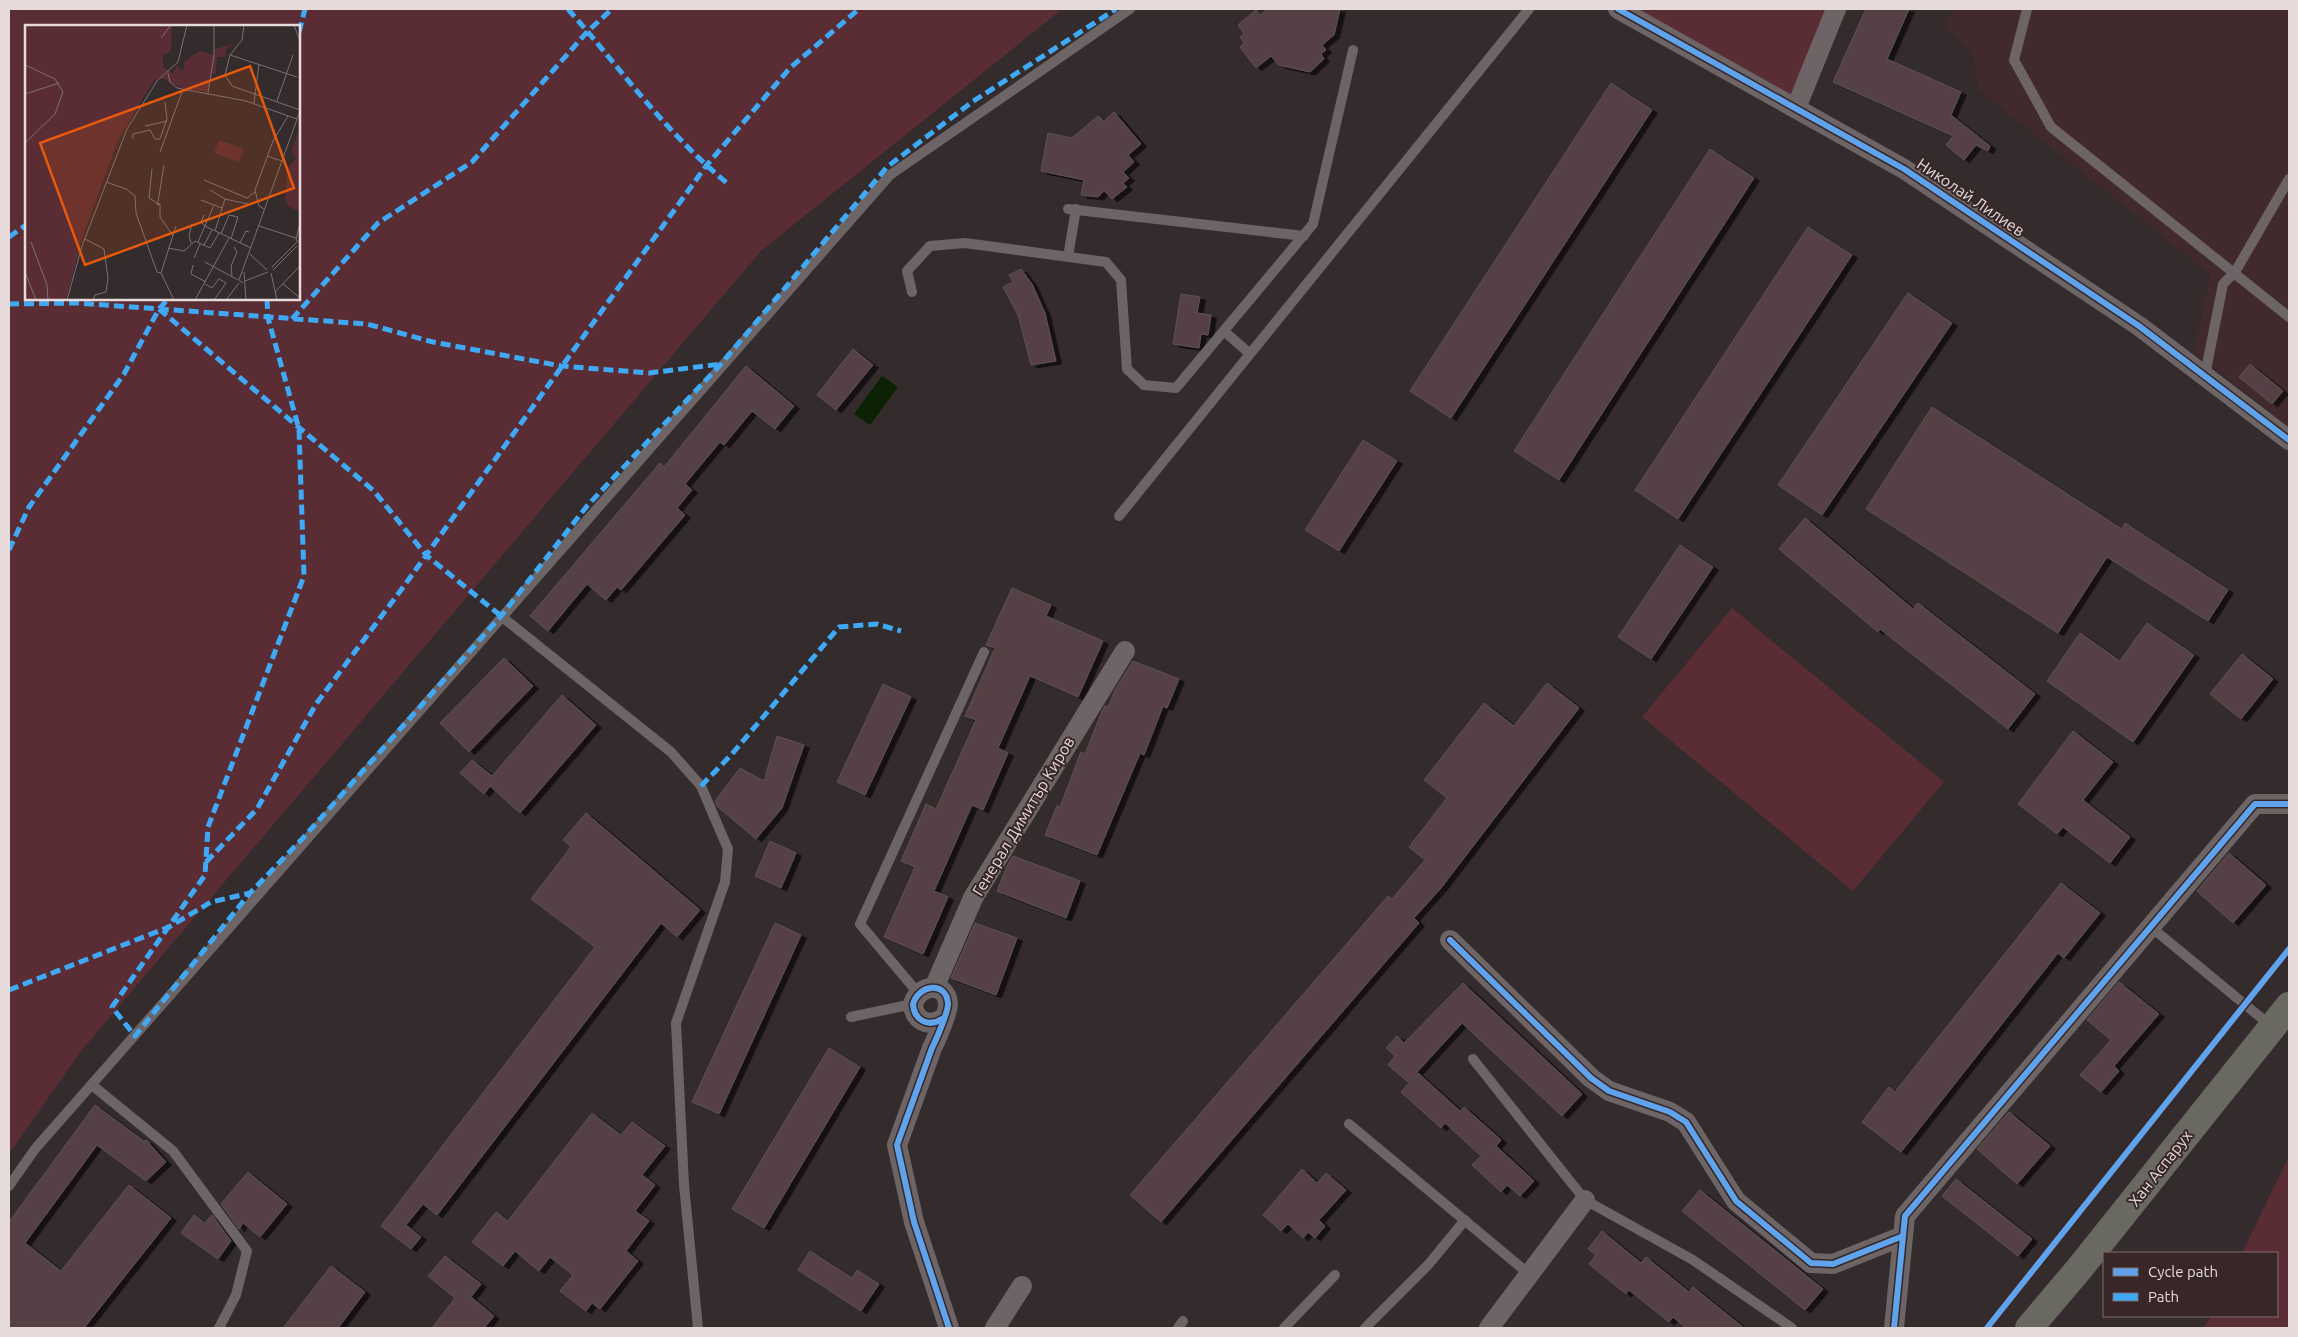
<svg xmlns="http://www.w3.org/2000/svg" width="2298" height="1337" font-family="Ubuntu,sans-serif">
  <defs>
    <filter id="shadow"><feDropShadow dx="5.5" dy="3" stdDeviation="0" flood-color="#0009"/></filter>
  </defs>
  <rect width="100%" height="100%" fill="#342b2c"/>
  <path fill="#402a2d" d="M1954,9H2289V427L2194,352L2210,274L1978,89L1973,55L1946,26Z"/>
  <path fill="#592d33" fill-rule="evenodd" d="M9,9H1062L761,251L81,1051L9,1154ZM26,26H299V299H26Z
    M1636,9H1848L1803,101Z
    M1732,608L1944,782L1853,891L1642,717Z
    M2289,1156V1328H2204L2211,1316H2277V1253H2242Z"/>
  <path fill="#0c2204" d="M882,376L898,387L870,425L854,414Z"/>
  <path fill="#544145" stroke="#5b5354" filter="url(#shadow)" d="M1268,9H1340L1334,35L1322,45L1326,50L1321,54L1324,59L1310,72L1279,65L1271,56L1256,68L1240,47L1244,43L1240,37L1244,34L1238,25L1256,10L1260,15Z
    M1866,9H1909L1887,59L1961,92L1951,115L1990,146L1988,151L1976,145L1964,160L1946,145L1953,136L1833,82Z
    M1611,83L1652,110L1451,418L1410,391Z
    M1114,112L1141,144L1128,155L1134,162L1123,172L1129,178L1123,183L1127,187L1112,199L1104,191L1098,197L1081,195L1084,180L1041,171L1048,133L1072,138L1098,116L1104,121Z
    M1710,149L1754,178L1559,480L1514,451Z
    M1808,227L1852,255L1678,519L1635,490Z
    M1021,269L1032,284L1045,313L1056,361L1031,365L1018,315L1003,287L1013,282L1009,275Z
    M1908,293L1952,323L1822,515L1778,485Z
    M1181,294L1200,297L1197,313L1211,315L1208,335L1201,334L1199,348L1173,344Z
    M853,349L873,365L836,410L817,395Z
    M2250,364L2283,391L2272,404L2239,377Z
    M746,366L794,406L775,429L752,411L724,445L720,442L685,484L692,490L677,508L685,515L621,590L617,587L606,600L587,584L548,631L530,616L660,463L664,467Z
    M1932,407L2122,529L2125,523L2228,590L2208,621L2107,557L2058,633L1866,509Z
    M1363,440L1397,461L1339,551L1305,530Z
    M1805,518L1913,609L1918,603L2035,694L2008,729L1880,629L1878,632L1779,549Z
    M1680,545L1713,567L1651,659L1618,637Z
    M1012,588L1051,605L1046,616L1103,641L1078,697L1030,676L998,748L1008,753L983,810L972,805L934,891L948,897L923,954L884,937L915,867L901,861L926,804L936,809L976,720L965,716L995,648L986,645Z
    M2147,623L2194,655L2133,742L2047,681L2080,633L2120,661Z
    M2242,654L2273,679L2241,719L2210,694Z
    M504,658L533,686L469,752L440,723Z
    M1133,661L1179,679L1167,708L1163,706L1144,755L1140,753L1097,855L1045,835L1057,806L1060,807L1081,752L1085,754L1102,711L1105,706L1108,707L1115,690Z
    M1547,683L1579,708L1441,888L1414,918L1419,923L1161,1222L1130,1195L1388,896L1392,899L1425,860L1409,847L1447,798L1424,780L1484,703L1514,726Z
    M883,684L911,697L865,795L837,782Z
    M562,695L596,725L520,813L490,786L484,794L460,773L472,760L492,776Z
    M2073,731L2113,762L2083,800L2130,837L2110,863L2063,827L2057,834L2018,804Z
    M777,736L804,745L782,808L756,839L717,806L715,801L740,768L764,781Z
    M586,813L700,910L677,937L661,923L437,1215L423,1204L406,1225L421,1237L411,1249L381,1226L595,947L531,899L571,847L563,840Z
    M770,841L796,853L781,888L755,876Z
    M2229,853L2266,885L2233,923L2197,891Z
    M1013,856L1080,881L1066,918L997,891L1007,866Z
    M2061,883L2100,913L2064,958L2058,953L1901,1152L1862,1122L1889,1087L1895,1092Z
    M775,923L801,935L719,1114L692,1102Z
    M975,923L1017,938L996,995L951,978Z
    M2119,982L2159,1014L2114,1066L2119,1071L2101,1092L2080,1075L2111,1040L2087,1020Z
    M1463,983L1582,1094L1562,1116L1462,1023L1408,1082L1388,1065L1395,1056L1386,1048L1397,1036L1404,1043Z
    M829,1048L860,1067L764,1228L732,1209Z
    M1418,1073L1460,1111L1464,1107L1501,1140L1496,1146L1534,1181L1520,1196L1507,1185L1501,1192L1472,1165L1481,1156L1445,1123L1441,1128L1401,1092Z
    M95,1105L144,1141L146,1140L166,1162L146,1181L97,1145L25,1243L61,1271L129,1185L171,1218L84,1328H9V1222Z
    M2009,1112L2050,1146L2017,1184L1977,1149Z
    M592,1113L621,1135L632,1122L665,1146L642,1175L655,1185L635,1211L649,1221L626,1251L638,1261L600,1309L592,1303L586,1311L560,1291L573,1275L550,1257L539,1271L515,1251L503,1266L472,1242L496,1212L508,1221Z
    M1302,1169L1317,1183L1326,1173L1346,1190L1319,1220L1325,1226L1315,1238L1308,1232L1303,1238L1288,1224L1281,1231L1263,1215Z
    M248,1172L287,1204L260,1237L243,1223L239,1229L221,1204Z
    M1956,1179L2032,1239L2018,1256L1942,1196Z
    M1700,1190L1823,1289L1805,1310L1682,1211Z
    M194,1215L205,1223L212,1215L231,1241L218,1259L181,1233Z
    M1602,1231L1641,1263L1646,1257L1689,1292L1693,1287L1744,1328H1686L1673,1317L1669,1322L1629,1290L1626,1294L1589,1264L1596,1255L1588,1249Z
    M810,1251L852,1278L857,1270L879,1284L861,1311L798,1270Z
    M445,1256L481,1284L471,1297L494,1316L484,1328H432L455,1298L428,1276Z
    M331,1266L365,1292L338,1328H283Z"/>
  <g fill="none" stroke-linecap="round" stroke-linejoin="round">
    <path stroke="#6c6465" stroke-width="10" d="M2027,9L2014,60L2051,127L2289,317
      M1068,209L1304,236
      M1068,257L1076,209
      M912,292L907,271L930,246L965,243L1106,262L1121,280L1127,369L1144,385L1176,388L1313,224L1353,50
      M1224,331L1250,354
      M2205,375L2223,284L2235,272L2289,179
      M1119,516L1529,9
      M501,616L671,752L701,786L728,849L725,882L676,1023L684,1185L698,1328
      M2151,927L2271,1026
      M918,993L860,924L984,652
      M851,1017L913,1004
      M1473,1059L1585,1200L1693,1260L1792,1328
      M92,1085L173,1151L247,1251L236,1295L219,1328
      M1349,1124L1529,1274
      M9,1186L35,1149L890,175L1130,9
      M1178,1328L1183,1321
      M1284,1328L1335,1275
      M1365,1328L1428,1265L1465,1220"/>
    <path stroke="#6c6465" stroke-width="20" d="M1618,9L1904,169L2139,326L2289,440
      M1796,108L1836,9
      M1450,940L1591,1078L1609,1091L1670,1112L1686,1122L1736,1201L1811,1263L1833,1264L1903,1236
      M934,988L973,898L1125,651
      M942,1019C928,1028 914,1020 913,1004C919,984 946,981 948,1003C949,1010 936,1040 932,1048L897,1145L914,1222L949,1328
      M995,1328L1022,1286
      M1489,1328L1585,1200
      M1894,1328L1905,1216L2255,804H2289"/>
    <path stroke="#696861" stroke-width="28" d="M2029,1328L2079,1269L2289,1006"/>
    <path stroke="#3fa9f5" stroke-width="5" stroke-dasharray="10 5" stroke-linecap="butt" d="M568,9C620,68 666,133 727,183
      M299,32L305,9
      M9,237L26,225
      M267,299L268,318L299,429L304,576L208,827L205,875L112,1007L135,1036L250,893L303,838L501,616L587,506L721,364L887,167L972,102L1116,9
      M9,304L77,303L367,324L433,342L561,366L649,373L721,364
      M159,309L374,491L426,555L501,616
      M292,319L378,223L472,162L588,31L612,9
      M9,550L29,507L124,374L159,309L168,299
      M701,786L732,754L839,627L877,624L901,631
      M206,862L257,809L316,704L404,586L706,166L790,68L859,9
      M9,990L169,927L211,902L250,893"/>
    <g stroke="#382729" stroke-width="9">
      <path id="cycleway" d="M1618,9L1904,169L2139,326L2289,440
        M1450,940L1591,1078L1609,1091L1670,1112L1686,1122L1736,1201L1811,1263L1833,1264L1903,1236
        M942,1019C928,1028 914,1020 913,1004C919,984 946,981 948,1003C949,1010 936,1040 932,1048L897,1145L914,1222L949,1328
        M1894,1328L1905,1216L2255,804H2289
        M1987,1328L2289,949"/>
    </g>
    <use href="#cycleway" stroke="#60a3ed" stroke-width="6"/>
  </g>
  <g text-anchor="middle" stroke-width="4" stroke-linejoin="round" paint-order="stroke">
    <g font-size="16" fill="#e6dadb" stroke="#382729">
      <text transform="translate(1971 197) rotate(34)" y="6">Николай Лилиев</text>
      <text transform="translate(1023 816) rotate(-59)" y="6">Генерал Димитър Киров</text>
      <text transform="translate(2160 1168) rotate(-52)" y="6">Хан Аспарух</text>
    </g>
  </g>
  <g transform="translate(25 25)">
    <rect width="275" height="275" fill="#342b2c"/>
    <path d="M0,0H147L146,26L138,30V41L148,49L152,40L156,46L159,45V37L174,26L190,30V24L208,19L201,24L200,32H192L191,49L186,48L183,67L156,63L137,53L129,55L93,115L58,211L41,275H0ZM275,103V187L263,181L260,174L263,142L271,134L266,126ZM194,115L219,124L214,137L189,128Z" fill="#592d33"/>
    <path fill="none" stroke="#7b7172" stroke-width="1" d="M219,0L217,15L205,30L272,52M269,0L275,16M136,13L146,0M205,30L200,50L207,61L275,85M0,40L30,54L38,67L30,89L0,118M143,48L145,57L152,63L221,76L272,94M183,68L189,31V0M0,69L34,58M252,76L268,30M229,78L234,39M120,101L142,96M108,114V109L125,105L130,114H135L142,94L140,77M135,127L158,64M242,131L257,136M127,144L124,173L132,178M179,155L222,173L230,167M81,157L101,164L110,171L111,188L132,247L136,248M185,165L200,174L223,179M176,175L197,183M133,177L139,140M135,179L132,178V180L135,179V192L148,211M239,184L234,181L230,165L248,116L263,91M179,190L176,197L180,201L226,223M275,197L271,215L275,218M234,201L271,213M190,206L200,174M196,209L204,190L213,192L206,214M60,214L79,224L83,253L81,267L70,270L68,275M6,217L22,260L23,275M173,217L189,180M166,218L164,210L167,199M215,218L221,206L224,207M179,220L187,205M143,223L159,226L170,216L185,223L194,208M225,229L242,245M169,233L175,219M180,237L213,255M168,240L166,249L181,257M247,242L272,217M248,245L272,221M0,247L11,275M219,247L221,275M246,248L252,275M207,251L206,241L212,227L209,222M220,256L243,247M218,258L214,255L275,86M180,259L187,263L194,254L201,258L189,275M258,259L275,273M250,267L275,241M42,275L57,221L102,104L132,56L153,37L162,0M149,275L136,248L151,201M170,275L204,213M201,275L214,258"/>
    <path fill="#e8590c" fill-opacity="0.15" stroke="#e8590c" stroke-width="2.5" d="M225,41L269,163L60,240L15,118Z"/>
    <rect width="275" height="275" fill="none" stroke="#e6dadb" stroke-width="2.5"/>
  </g>
  <rect width="2298" height="1337" fill="none" stroke="#e6dadb" stroke-width="20"/>
  <rect x="2103" y="1252" width="175" height="65" fill="#382729" stroke="#7e6f70"/>
  <rect x="2113" y="1268" width="25" height="8" fill="#60a3ed" stroke="#7e6f70"/>
  <text x="2148" y="1277" font-size="15" fill="#e6dadb">Cycle path</text>
  <rect x="2113" y="1293" width="25" height="8" fill="#3fa9f5" stroke="#7e6f70"/>
  <text x="2148" y="1302" font-size="15" fill="#e6dadb">Path</text>
</svg>
